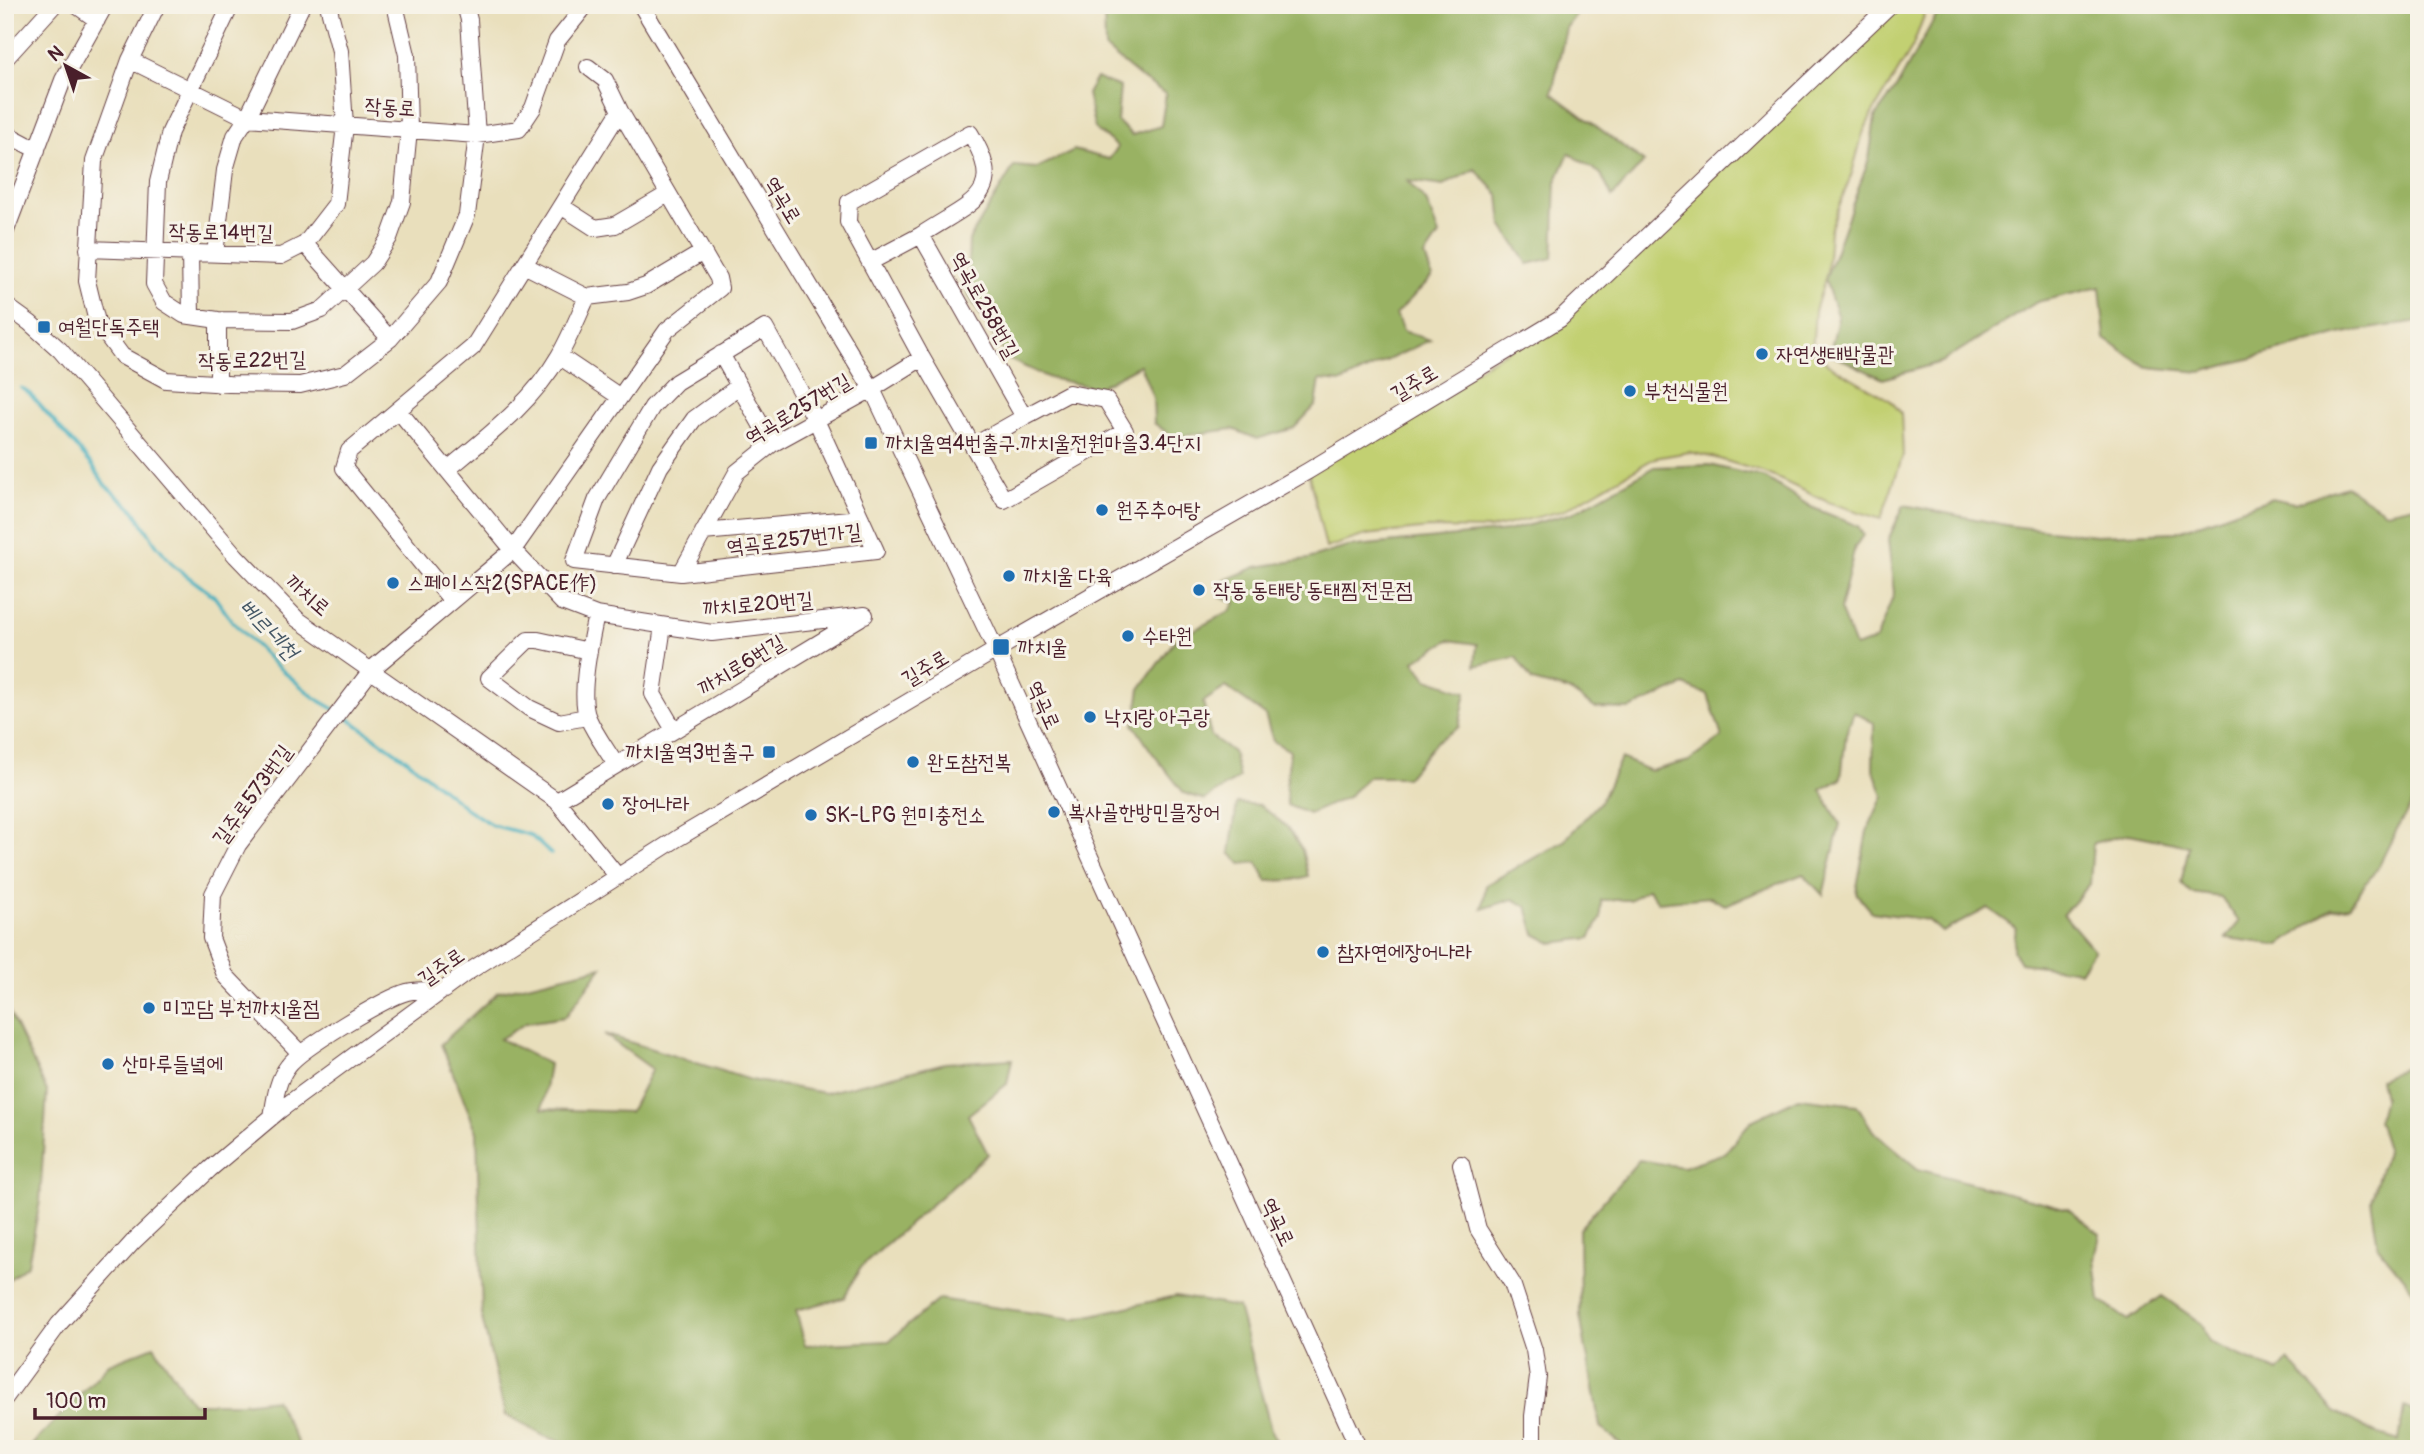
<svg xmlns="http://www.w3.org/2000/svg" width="2424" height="1454" font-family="Pangolin,'LXGW WenKai TC','Poor Story',sans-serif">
  <rect width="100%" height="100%" fill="#f7f3e8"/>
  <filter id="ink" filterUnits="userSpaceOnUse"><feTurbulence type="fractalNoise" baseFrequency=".0143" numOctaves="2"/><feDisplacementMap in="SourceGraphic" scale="14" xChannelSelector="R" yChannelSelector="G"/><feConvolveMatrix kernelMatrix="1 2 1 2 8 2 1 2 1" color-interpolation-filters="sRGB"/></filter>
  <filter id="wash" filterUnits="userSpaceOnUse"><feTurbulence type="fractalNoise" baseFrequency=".00686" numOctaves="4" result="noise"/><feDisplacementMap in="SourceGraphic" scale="28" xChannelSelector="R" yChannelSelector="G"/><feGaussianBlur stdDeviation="1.57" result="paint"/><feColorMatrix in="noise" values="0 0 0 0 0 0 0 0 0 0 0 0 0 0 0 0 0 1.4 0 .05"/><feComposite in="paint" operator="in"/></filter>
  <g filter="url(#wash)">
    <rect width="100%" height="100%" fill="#e9dfbc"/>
    <path fill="#c2d072" stroke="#86784e" stroke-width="2" d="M1890,5H1928L1912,48L1871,116L1863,133L1852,173L1830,230L1827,272L1815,311L1812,351L1828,364L1891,401L1901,413L1903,455L1881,519L1828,502L1768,474L1716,458L1689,452L1655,458L1562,511L1489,529L1429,528L1366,535L1326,548L1308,471L1560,319Z"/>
    <path fill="#99b264" stroke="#726848" stroke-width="2" d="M1104,5H1583L1566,28L1552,93L1644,162L1612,197L1601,174L1569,153L1556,182L1553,258L1528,264L1502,225L1499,195L1475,169L1443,186L1407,181L1426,201L1439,235L1425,256L1432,277L1396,314L1403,331L1430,340L1342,382L1320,380L1316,405L1294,428L1257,439L1233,429L1173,437L1154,423L1153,398L1140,365L1097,388L1049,378L1008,359L967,293L969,240L1014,166L1037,168L1074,150L1109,159L1118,147L1095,129L1087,94L1096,78L1120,87L1117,121L1132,135L1161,126L1166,94L1140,77L1105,48Z
      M1942,5H2419V321L2344,333L2201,372L2147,367L2105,339L2100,287L2037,302L1941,362L1883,379L1823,350L1831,348L1838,318L1825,280L1869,159L1875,117L1895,90Z
      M1709,465L1766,478L1811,507L1858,526L1863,535L1855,547L1840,609L1855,647L1876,640L1894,593L1888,540L1904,505L2011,526L2096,535L2176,532L2272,498L2294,503L2346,486L2386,512L2419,505V794L2400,823L2378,867L2349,906L2331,909L2280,945L2226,938L2239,922L2221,897L2191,893L2181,883L2189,846L2129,834L2093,843L2090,884L2063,914L2094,950L2080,971L2020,963L2013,951L2016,928L1988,908L1942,932L1928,920L1872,912L1856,893L1867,831L1883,796L1873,768L1874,723L1854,712L1846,734L1841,779L1821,790L1840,824L1823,895L1803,874L1725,905L1710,897L1658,902L1648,889L1630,900H1601V918L1590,938L1552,943L1535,934L1527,907L1513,899L1482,909L1486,885L1564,841L1601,801L1621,758L1650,771L1689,761L1722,737L1708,695L1684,685L1630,709L1595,708L1570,691L1532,681L1516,657L1475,666L1477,644L1449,640L1414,661L1427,679L1466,692L1459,727L1436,742L1407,777H1368L1348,797L1309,814L1287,805L1286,787L1290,751L1273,741L1265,715L1226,687L1203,702L1211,736L1233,752L1239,778L1204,800L1184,793L1151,751L1134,725L1140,689L1175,640L1230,611L1236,602L1220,596L1223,581L1256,567L1308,559L1347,547L1507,531L1572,513L1654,467Z
      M1237,803L1260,805L1287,827L1302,850L1308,876L1293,880L1267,881L1257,862L1241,864L1230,853Z
      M602,967L565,1017L526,1023L500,1039L549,1064L542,1109L630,1112L652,1069L604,1034L751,1080L825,1093L945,1063L1012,1059L1007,1084L968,1115L988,1154L860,1268L844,1298L796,1310L805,1345L889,1341L939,1299L1074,1319L1176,1296L1238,1307L1272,1433L1281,1449H584L544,1436L505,1414L482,1318L477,1132L441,1044L498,992Z
      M5,1003L47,1091L40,1201L28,1264L5,1283Z
      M2419,1060V1295H2417L2378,1246L2371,1200L2387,1149L2378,1121L2384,1098L2380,1079Z
      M1799,1098L1857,1105L1873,1131L1918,1169L2068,1209L2100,1234L2095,1259L2100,1301L2128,1320L2162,1296L2202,1324L2209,1342L2278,1372L2288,1360L2334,1411L2379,1435L2399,1441L2404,1407L2419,1414V1449H1627L1600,1427L1580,1316L1579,1229L1639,1160L1683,1167L1725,1153L1751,1121Z
      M154,1346L192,1403H242L275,1399L301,1449H28L109,1364Z"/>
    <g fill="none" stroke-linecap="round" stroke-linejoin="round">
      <path stroke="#40aebe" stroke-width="3.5" d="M21,388L30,394L92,465L105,485L133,509L156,544L175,567L214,596L232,621L271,661L315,698L336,710
        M342,714L407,760L467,809L492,825L530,835L551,854"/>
    </g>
  </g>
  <g filter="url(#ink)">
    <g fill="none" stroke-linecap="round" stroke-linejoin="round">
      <g stroke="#623c41" stroke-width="18">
        <path id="minor" d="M76,5L97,20
          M157,5L130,60L94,161L87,281L97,322L122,356L166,380L229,384L300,385L345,374L390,339L439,282L467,215L477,135L469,20L465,5
          M231,5L170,132L158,182L154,284L164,302L184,315L218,320L292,321L322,310L373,263L389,238L402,202L409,129L407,55L395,5
          M641,5L872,389L996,650L1359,1449
          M5,59L54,5
          M130,60L247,118L477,135L519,129L533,108L557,41L586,5
          M5,133L37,150
          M970,133C1009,196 969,203 921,235L1024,417L1069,393L1106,400L1125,431L1004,500L922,358L848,222L849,202Z
          M561,206L595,228L615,225L668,194
          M5,233L63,80L105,5
          M305,244L390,339
          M88,249L281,256L305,244L336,204L345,125L340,51L328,5
          M190,253L191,316
          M215,254L225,170L235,136L247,118L302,5
          M870,262L921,235
          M524,265L587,297L628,292L646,286L703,252
          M5,305L30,323L60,350L236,556L297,619L557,801L618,877
          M218,320V384
          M765,328L816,420L876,551L681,573L574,561L597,499L652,407L676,382Z
          M721,354L739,386
          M559,356L620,397
          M398,410L513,550L562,602L596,615L712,633L865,615
          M973,446L1024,417
          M447,470C488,436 532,403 559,356C570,337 578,317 587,297
          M703,532L861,518
          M614,566L660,467L694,419L739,386L772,444
          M681,573L737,472L772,444L872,389L922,358
          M452,601L344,468L349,451L473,347L620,111
          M596,615C591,639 578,696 588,718C595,734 607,750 616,765
          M663,626L653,694L674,730
          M587,717L559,722L529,708L489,678L528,640H538L589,651
          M557,801L860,618
          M300,1053L225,975L211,938L213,894L238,845L372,669L513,550L667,330L720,288L718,278L620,111L605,80L588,67
          M272,1117C275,1099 277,1080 288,1066C300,1049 385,998 407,992C418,989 433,990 444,990
          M1461,1164L1478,1229L1512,1283L1534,1350L1538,1377L1533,1416V1449
          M5,1398L59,1324L133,1242L210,1169L280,1110L465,974L678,838L996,650L1308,471L1560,319L1890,5"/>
      </g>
      <use href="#minor" stroke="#fff" stroke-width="16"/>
    </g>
  </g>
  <g fill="#1f6fb2" stroke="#f7f3e8" stroke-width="2.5">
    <rect x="37" y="320" width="14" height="14" rx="3.5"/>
    <circle cx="1762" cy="354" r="7"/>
    <circle cx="1630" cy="391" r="7"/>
    <rect x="864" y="436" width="14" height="14" rx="3.5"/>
    <circle cx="1102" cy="510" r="7"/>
    <circle cx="1009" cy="576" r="7"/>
    <circle cx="393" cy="583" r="7"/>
    <circle cx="1199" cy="590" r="7"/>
    <circle cx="1128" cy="636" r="7"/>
    <rect x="992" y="638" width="18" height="18" rx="3.5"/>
    <circle cx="1090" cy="717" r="7"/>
    <rect x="762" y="745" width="14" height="14" rx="3.5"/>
    <circle cx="913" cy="762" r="7"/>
    <circle cx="608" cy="804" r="7"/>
    <circle cx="1054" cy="812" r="7"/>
    <circle cx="811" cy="815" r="7"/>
    <circle cx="1323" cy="952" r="7"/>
    <circle cx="149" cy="1008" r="7"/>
    <circle cx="108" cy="1064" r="7"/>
  </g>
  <g text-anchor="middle" stroke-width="6" stroke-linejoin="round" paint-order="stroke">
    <g font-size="21" fill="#4a1f2b" stroke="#f7f3e8">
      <text transform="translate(390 107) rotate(4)" y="7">작동로</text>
      <text transform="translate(783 200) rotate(59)" y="7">역곡로</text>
      <text transform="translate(221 232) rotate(1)" y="7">작동로14번길</text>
      <text transform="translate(985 305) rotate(61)" y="7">역곡로258번길</text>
      <text transform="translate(252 360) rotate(-1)" y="7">작동로22번길</text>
      <text transform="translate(1414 383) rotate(-31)" y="7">길주로</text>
      <text transform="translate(798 409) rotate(-31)" y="7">역곡로257번길</text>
      <text transform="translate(794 539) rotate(-7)" y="7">역곡로257번가길</text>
      <text transform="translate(308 595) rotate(41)" y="7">까치로</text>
      <text transform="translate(758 604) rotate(-5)" y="7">까치로20번길</text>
      <text transform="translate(741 665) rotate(-31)" y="7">까치로6번길</text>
      <text transform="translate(925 668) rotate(-31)" y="7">길주로</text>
      <text transform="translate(1044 705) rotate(66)" y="7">역곡로</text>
      <text transform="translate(252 795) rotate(-54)" y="7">길주로573번길</text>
      <text transform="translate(441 967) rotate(-35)" y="7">길주로</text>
      <text transform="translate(1278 1222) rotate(65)" y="7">역곡로</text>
    </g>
    <g font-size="21" fill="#4a1f2b" stroke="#f7f3e8" text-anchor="start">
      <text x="58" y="334">여월단독주택</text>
      <text x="1776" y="361">자연생태박물관</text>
      <text x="1644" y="398">부천식물원</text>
      <text x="885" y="450">까치울역4번출구.까치울전원마을3.4단지</text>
      <text x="1116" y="517">원주추어탕</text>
      <text x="1023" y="583">까치울 다육</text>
      <text x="407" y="590">스페이스작2(SPACE作)</text>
      <text x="1213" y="597">작동 동태탕 동태찜 전문점</text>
      <text x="1142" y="643">수타원</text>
      <text x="1017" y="654">까치울</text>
      <text x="1104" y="724">낙지랑 아구랑</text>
      <text x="755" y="759" text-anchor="end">까치울역3번출구</text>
      <text x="927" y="769">완도참전복</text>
      <text x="622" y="811">장어나라</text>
      <text x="1068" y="819">복사골한방민믈장어</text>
      <text x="825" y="822">SK-LPG 원미충전소</text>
      <text x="1337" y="959">참자연에장어나라</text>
      <text x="163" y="1015">미꼬담 부천까치울점</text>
      <text x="122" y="1071">산마루들녘에</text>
    </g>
    <g font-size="23" font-style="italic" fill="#465866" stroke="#f7f3e8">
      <text transform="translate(269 629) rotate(46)" y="8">베르네천</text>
    </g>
  </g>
  <rect width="2424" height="1454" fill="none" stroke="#f7f3e8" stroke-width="28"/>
  <g transform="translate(66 66) rotate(320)" stroke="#f7f3e8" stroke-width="5" paint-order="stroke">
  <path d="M0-5L12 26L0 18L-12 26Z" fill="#4a1f2b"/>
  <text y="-10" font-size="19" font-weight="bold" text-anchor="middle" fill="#4a1f2b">N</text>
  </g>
  <path d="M35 1408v10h170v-10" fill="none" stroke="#4a1f2b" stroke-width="3.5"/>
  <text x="46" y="1408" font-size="21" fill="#4a1f2b" stroke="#f7f3e8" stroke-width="5" paint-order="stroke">100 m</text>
</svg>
